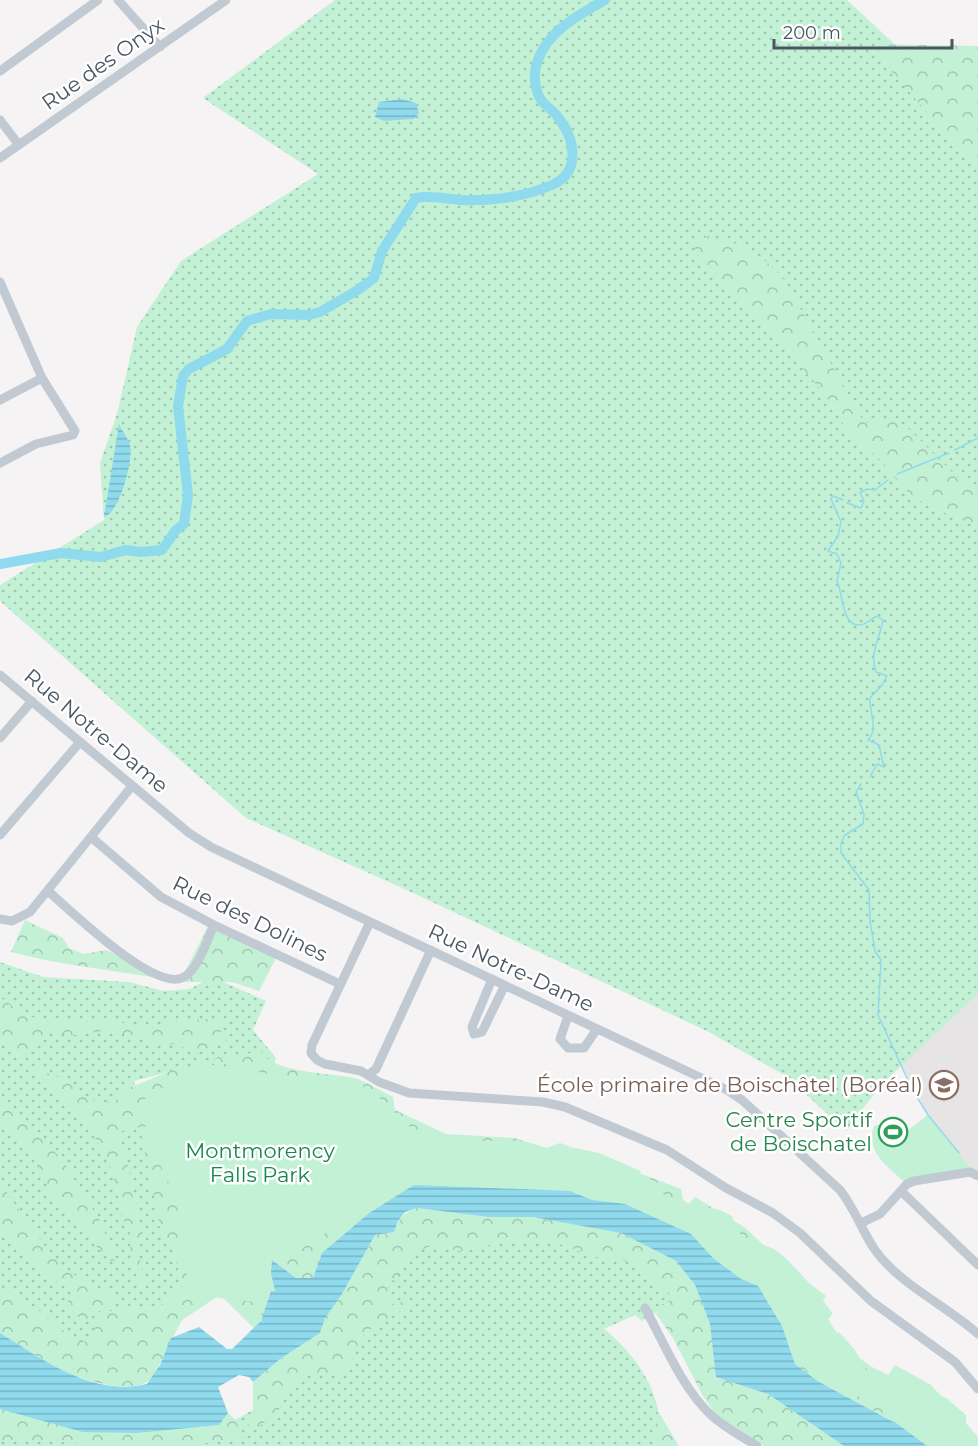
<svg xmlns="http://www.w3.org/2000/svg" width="978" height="1446" font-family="Montserrat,sans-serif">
  <defs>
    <pattern id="grass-dots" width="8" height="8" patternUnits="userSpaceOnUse" patternTransform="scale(1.5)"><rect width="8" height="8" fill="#c3f1d5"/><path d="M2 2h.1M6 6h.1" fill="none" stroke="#a0c6b0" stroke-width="1.8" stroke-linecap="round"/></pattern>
    <pattern id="forest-crowns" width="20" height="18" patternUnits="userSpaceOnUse" patternTransform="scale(1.5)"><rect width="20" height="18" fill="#c3f1d5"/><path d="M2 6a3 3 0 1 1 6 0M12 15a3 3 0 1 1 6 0" fill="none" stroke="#a0c6b0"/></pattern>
    <pattern id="water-rules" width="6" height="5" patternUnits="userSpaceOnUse" patternTransform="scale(1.5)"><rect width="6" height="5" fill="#90daee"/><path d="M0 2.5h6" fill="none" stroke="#78b4c4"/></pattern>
  </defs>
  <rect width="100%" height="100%" fill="#f5f3f3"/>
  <path fill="#e6e4e5" d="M978,994V1176L928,1115L901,1064Z"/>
  <path fill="url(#grass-dots)" d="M335,0H847L978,122V994L882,1084L846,1131L786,1076L707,1031L409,891L246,818L0,601V585L104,520L100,463L117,414L137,327L181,261L318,174L203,98Z
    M0,962L43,977L129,982L164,991L190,989L212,977L266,1001L253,1030L276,1058L271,1079L172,1071L134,1081L160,1228L174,1253L183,1287L156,1309L122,1305L76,1377L0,1333Z
    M506,1232L628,1254L681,1297L642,1321L635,1315L604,1329C629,1349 651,1377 658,1409C660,1420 656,1435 654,1446H0V1406L220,1429L263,1404L392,1247Z"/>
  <path fill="url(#forest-crowns)" d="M875,44L978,46V171L885,64Z
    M708,236C740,241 765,256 785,281L862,419L868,423L889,419L907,427L953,473L976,491L978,528C957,515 932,511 913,496C900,486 890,470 878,458C869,449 855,442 848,431C838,416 831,402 820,389C780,340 737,294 693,250L694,243Z
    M25,920L63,938L69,948L83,954L106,950L169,980C116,970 63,966 11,952Z
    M211,920L279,952L259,991L232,982H180Z
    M0,997L24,1015L51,1022L111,1021L160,1029L166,1022L221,1018V1036L228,1043L190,1052L178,1044L157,1045L147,1039L104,1031L68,1036L53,1031L38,1037L23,1061L20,1054L0,1038Z
    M261,1052C273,1073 332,1073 354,1078C366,1081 381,1091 393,1097L395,1110L446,1134L514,1138L547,1148L560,1143L681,1189L683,1200L689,1204L695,1197L744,1227L783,1263L826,1296L818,1308L852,1352L870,1366L906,1384L946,1398L966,1415V1438L973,1446H927L899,1425L819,1382L795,1364L782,1326L741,1279L713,1258L691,1234L401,1190L369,1213L322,1253L313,1278H296L273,1261L271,1273L275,1292L268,1298L266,1312L255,1329L220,1295L182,1320L153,1377C143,1388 132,1386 119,1386C73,1383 38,1357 0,1333V1286L40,1311L71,1337L89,1343L99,1317L122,1305L156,1309L183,1287L174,1253L160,1228L140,1127L118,1132L132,1181L141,1232L139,1256L145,1284L139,1285L130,1246L132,1236L125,1226L110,1165L102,1149L83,1120L33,1072L40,1061L47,1073L70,1081L87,1098L100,1103L118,1100L122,1091L175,1069L196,1071L327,1102L213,1060L218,1057Z
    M0,1095L45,1140L67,1167L100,1221L116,1260L111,1261L94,1244L82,1223H74L67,1212L52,1197L44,1175L25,1148L0,1127Z
    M0,1183L47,1249L64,1267L91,1287L108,1292L114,1300L84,1323L66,1303L73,1295L67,1288L35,1268L0,1234Z
    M417,1208L488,1217H533L605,1229L621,1233L676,1261L695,1285L710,1324L768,1394L844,1446H764L718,1417L703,1396L673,1338L656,1314L661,1305L671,1300V1295L638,1267L621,1259L596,1257L562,1245L535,1240L497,1243L464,1252L433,1245L410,1254L403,1260L401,1271L388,1286L387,1296L391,1305L401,1302L410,1295L408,1306L365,1333L350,1364L344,1370L339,1373L308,1375L289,1390L277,1413L252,1432L248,1424L253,1416V1382L280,1359L320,1333L324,1318L342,1294L375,1235L394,1232C399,1218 403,1213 417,1208Z
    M0,1409L83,1432L136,1433L218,1425L228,1413L239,1423L244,1437L188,1446H94L53,1441H0Z
    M658,1411L679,1446H654Z"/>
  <path fill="#c3f1d5" d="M201,1063L307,1080L308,1075L344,1080L371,1090L415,1132L469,1138L470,1141H520L538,1145L540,1151L575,1148L599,1153L641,1171L640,1174L660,1184L657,1192L685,1203L720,1210L732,1216C740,1245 753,1239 772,1248C788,1256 823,1299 833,1314L828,1319L837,1334L839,1332L855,1350L866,1370L885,1380L895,1365L931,1385L953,1409L950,1412L961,1423L963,1420L978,1437V1446H931C915,1429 867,1399 843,1389C836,1386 828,1388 821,1384C808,1375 794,1354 788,1341L791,1336L788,1334L785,1339L721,1262L573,1200L375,1209C356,1213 355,1223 342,1228C337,1229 332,1229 327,1230L321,1238L310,1240L283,1264L258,1321L255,1302L195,1295L179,1256L178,1203L150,1143L139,1103Z
    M928,1115L976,1174L907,1184C890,1169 864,1152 874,1126L885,1123L892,1142Z"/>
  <path fill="url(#water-rules)" d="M402,99L416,103L419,113L414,119L384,121L375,117L379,102Z
    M119,424C122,431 128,438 130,445C134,460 119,514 104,517Z
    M414,1185L570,1191L592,1200L625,1204L691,1234L713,1258L741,1279L758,1286L782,1326L795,1364L819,1382L899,1425L927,1446H844L768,1394L716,1377L710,1324L695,1285L676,1261L621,1233L533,1217H488L417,1208L405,1212L398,1221L394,1232L375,1235L342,1294L325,1318L320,1333L280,1359L253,1382L249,1377L239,1375L218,1387L228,1413L219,1425L136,1433L83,1432L0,1409V1333C44,1360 92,1397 147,1384L160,1365L171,1338L199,1327L227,1349H232L261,1321L271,1291H275L271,1273L272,1260L296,1278H313L322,1253L369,1213Z"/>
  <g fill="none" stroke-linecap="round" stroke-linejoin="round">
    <path stroke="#90daee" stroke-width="1.5" d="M955,450L978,438
      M897,474L949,453
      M843,500L833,496L831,499L841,522L838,536L828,551L837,554L841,563L837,581C843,591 841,632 864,624C869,622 872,618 877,616L883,620C880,638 869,653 876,672L887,676L882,685L870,698C869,711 879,729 868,740L879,745L884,767L877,764L870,777
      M847,503L861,508L864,501L860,493L867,489L875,490L888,480
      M861,784L856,792L864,814L863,824L845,835L841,843V853L869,890L870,921L875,951L881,960L878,1015L912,1089L928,1115L959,1153"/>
    <path stroke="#90daee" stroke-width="10" d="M0,564L61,553L101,557L125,550L141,552L162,550L176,530L184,524L188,495L178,406L183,376L189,369L227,349L247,321L271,314L309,315L320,312L358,290L374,278L382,251L416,198C431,195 446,199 461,200C491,201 524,197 552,185C582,172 575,138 557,116C553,110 545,106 541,100C534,89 533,71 538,60C548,31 580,14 605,0"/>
    <path stroke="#c1cad2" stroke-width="9" d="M118,0L160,47
      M0,71L98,0
      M0,120L19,145
      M0,158L226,0
      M0,282L42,378L75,431L73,435L36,444L0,463
      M0,400L42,378
      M0,675L189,833L211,847L727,1090L742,1100L840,1190C855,1209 862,1231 875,1250C900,1285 946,1305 978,1334
      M0,738L32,701
      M0,835L80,742
      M91,837L161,897L214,925L340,984
      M48,891C70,910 156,994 184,977C199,968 207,940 214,925
      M0,919L12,921L30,912L132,786
      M370,922L312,1045L311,1053L317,1060L325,1064L361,1071L379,1082L409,1093L543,1102L565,1107L667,1150L726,1188L773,1213L800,1233L871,1301L955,1362L978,1389
      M492,979L472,1027L474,1034L482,1032L504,987
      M568,1016L560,1039L568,1048H584L597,1029
      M368,1075L376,1069L431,950
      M901,1191L978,1265
      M861,1223L880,1214L907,1184L914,1181L970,1172L978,1176
      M645,1308C664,1343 682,1388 711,1415C725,1428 741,1436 757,1446"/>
  </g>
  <defs>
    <g id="school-ring" transform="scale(1.5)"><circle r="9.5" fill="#fff" stroke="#8d6e63" stroke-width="1.5"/><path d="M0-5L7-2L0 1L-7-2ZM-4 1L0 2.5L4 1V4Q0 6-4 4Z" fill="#8d6e63"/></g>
    <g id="stadium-ring" transform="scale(1.5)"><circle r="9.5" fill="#fff" stroke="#2e9e5b" stroke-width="1.5"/><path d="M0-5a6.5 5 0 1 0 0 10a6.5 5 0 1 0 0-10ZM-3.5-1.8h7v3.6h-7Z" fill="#2e9e5b"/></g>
  </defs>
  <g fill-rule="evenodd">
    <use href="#school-ring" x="944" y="1085"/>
    <use href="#stadium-ring" x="893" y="1132"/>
  </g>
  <g text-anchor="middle" stroke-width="5" stroke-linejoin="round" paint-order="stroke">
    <g font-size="21" fill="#4a5661" stroke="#fff">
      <text transform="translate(103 64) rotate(-35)" y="7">Rue des Onyx</text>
      <text transform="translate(96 731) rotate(40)" y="7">Rue Notre-Dame</text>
      <text transform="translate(250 919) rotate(26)" y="7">Rue des Dolines</text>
      <text transform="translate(511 968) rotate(25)" y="7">Rue Notre-Dame</text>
    </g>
    <g font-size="21" fill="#785e54" stroke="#fff" text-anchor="end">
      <text x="923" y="1092">École primaire de Boischâtel (Boréal)</text>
    </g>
    <g font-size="21" fill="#27864d" stroke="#fff" text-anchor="end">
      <text x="872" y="1127">Centre Sportif<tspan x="872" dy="24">de Boischatel</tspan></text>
    </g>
    <g font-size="21" fill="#17864f" stroke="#fff">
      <text x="260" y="1158">Montmorency<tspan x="260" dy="24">Falls Park</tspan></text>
    </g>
  </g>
  <path d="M774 39v9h178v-9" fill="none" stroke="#4a5661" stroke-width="3"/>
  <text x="783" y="39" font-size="18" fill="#4a5661" stroke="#ffffff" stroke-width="4.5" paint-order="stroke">200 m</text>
</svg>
